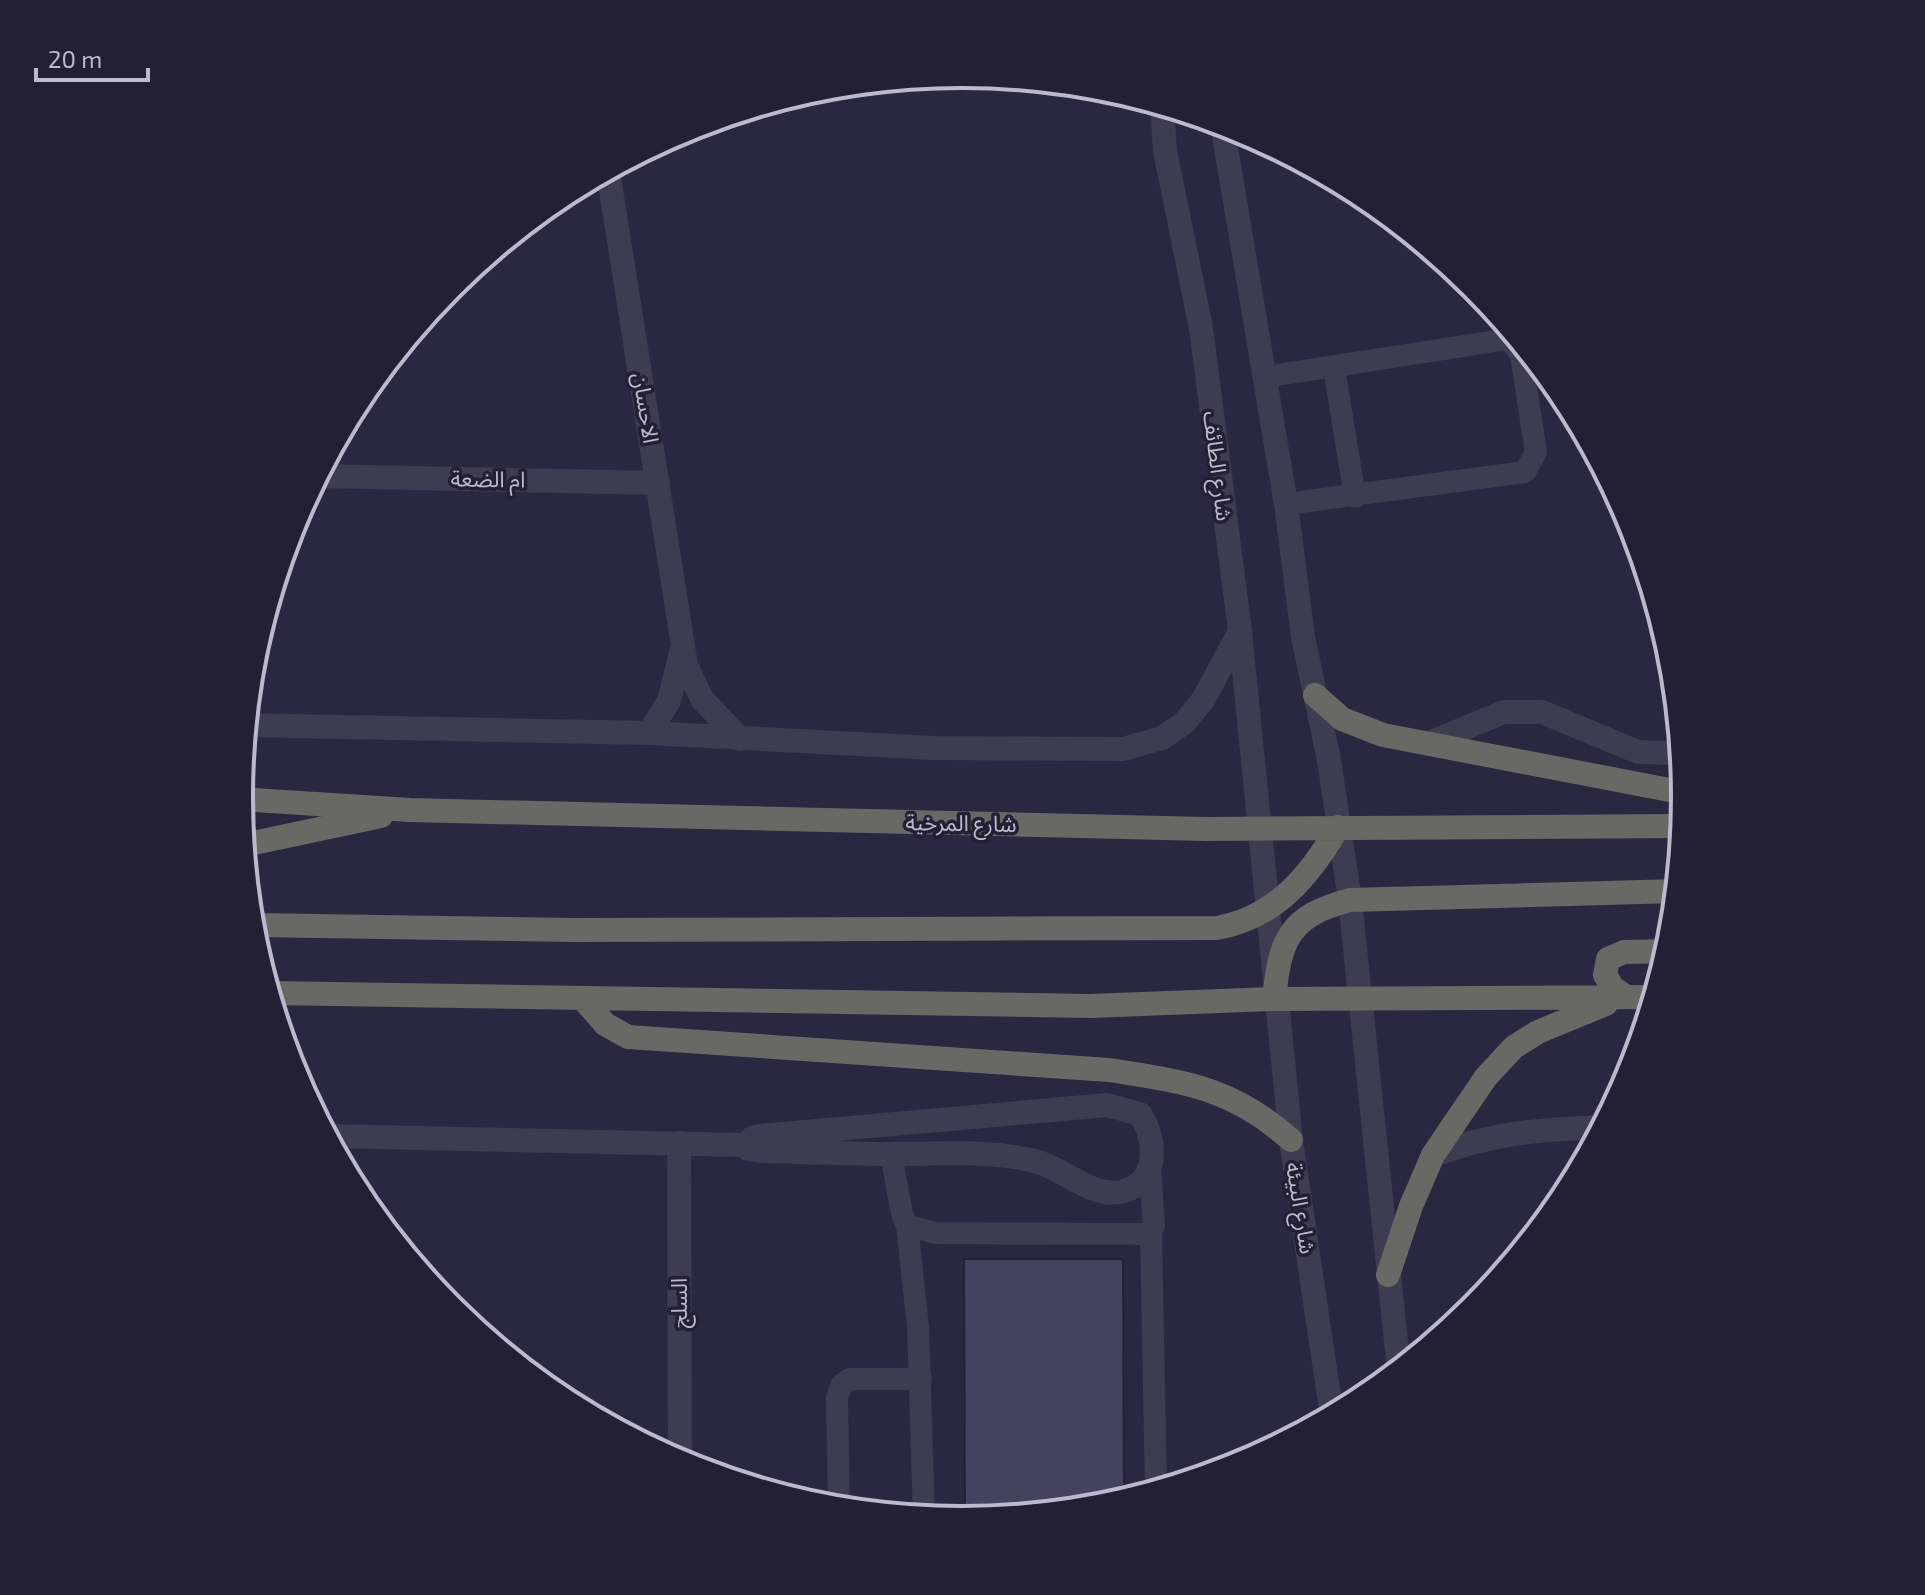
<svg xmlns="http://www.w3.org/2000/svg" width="1925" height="1595" font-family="'Exo 2','Noto Sans Arabic',sans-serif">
  <rect width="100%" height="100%" fill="#2a2741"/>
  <path fill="#45425f" stroke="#252238" stroke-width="2" d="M964,1259H1123L1124,1501L1103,1507L965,1521Z"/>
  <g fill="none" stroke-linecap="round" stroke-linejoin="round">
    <path stroke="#3e3c51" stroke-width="22" d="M1334,368L1355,497
      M1265,377L1502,340L1512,342L1521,355L1536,452L1525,472L1286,504
      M891,1154L902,1214L907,1225L935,1233L1146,1234L1154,1226L1150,1166
      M907,1225L918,1327L924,1517
      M1151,1231L1156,1491
      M839,1509L837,1398L841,1385L850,1379H921"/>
    <path stroke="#3e3c51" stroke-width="24" d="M608,171L686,665L702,699L740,739
      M318,476L658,483
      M246,725L649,733L934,748L1123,749L1162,738L1184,723L1203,700L1240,631
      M649,733L669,701L681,652
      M327,1136L746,1145L748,1149L761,1151C805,1152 850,1154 895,1154C942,1154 989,1150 1035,1161C1063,1168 1090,1197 1120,1192C1160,1185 1157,1139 1140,1114L1107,1105L760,1136L752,1138L746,1145
      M679,1143L680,1463
      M1433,1155C1497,1132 1536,1130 1603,1127"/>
    <path stroke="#3e3c51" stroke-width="24" d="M1162,105L1165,151L1201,328L1240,631L1291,1140L1332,1416
      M1222,124L1286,504L1303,637L1329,760L1350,900L1399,1370
      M1429,743L1504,712H1542L1638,752L1682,753"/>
    <path stroke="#686865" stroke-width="24" d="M1315,695L1342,719L1383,735L1685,793
      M239,799L410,810L1206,829L1683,826
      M244,845L381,816
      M251,925L573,930L1217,928C1275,918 1310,876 1338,827
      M269,993L1090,1006L1274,999L1654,997
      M1625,996L1613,988L1605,975L1608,959L1624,952L1668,951
      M1274,999C1280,939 1289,916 1350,900L1677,891
      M584,1000L605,1024L628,1037L1109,1070C1184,1082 1232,1087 1291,1140
      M1388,1275L1411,1206L1433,1155L1486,1077L1514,1047L1538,1032L1606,1004"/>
  </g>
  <g text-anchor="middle" stroke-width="7" stroke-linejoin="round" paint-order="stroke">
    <g font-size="22" fill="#bbb9cb" stroke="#232036">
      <text transform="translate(646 408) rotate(81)" y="8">الاحسان</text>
      <text transform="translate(1218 466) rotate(83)" y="8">شارع الطائف</text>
      <text transform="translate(488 479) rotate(1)" y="8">ام الضعة</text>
      <text transform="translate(961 823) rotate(1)" y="8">شارع المرخية</text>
      <text transform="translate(1301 1208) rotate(81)" y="8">شارع البيئة</text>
      <text transform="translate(679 1303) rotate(-90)" y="8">السلج</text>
    </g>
  </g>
  <path d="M0 0H1925V1595H0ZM253 797a709 709 0 1 1 1418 0a709 709 0 1 1-1418 0Z" fill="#232036" fill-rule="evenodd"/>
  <path fill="none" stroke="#bbb9cb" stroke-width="4" d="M253 797a709 709 0 1 1 1418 0a709 709 0 1 1-1418 0Z"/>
  <path d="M36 68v12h112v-12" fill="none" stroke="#bbb9cb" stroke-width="4"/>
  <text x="48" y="68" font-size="24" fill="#bbb9cb" stroke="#232036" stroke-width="6" paint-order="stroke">20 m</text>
</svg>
